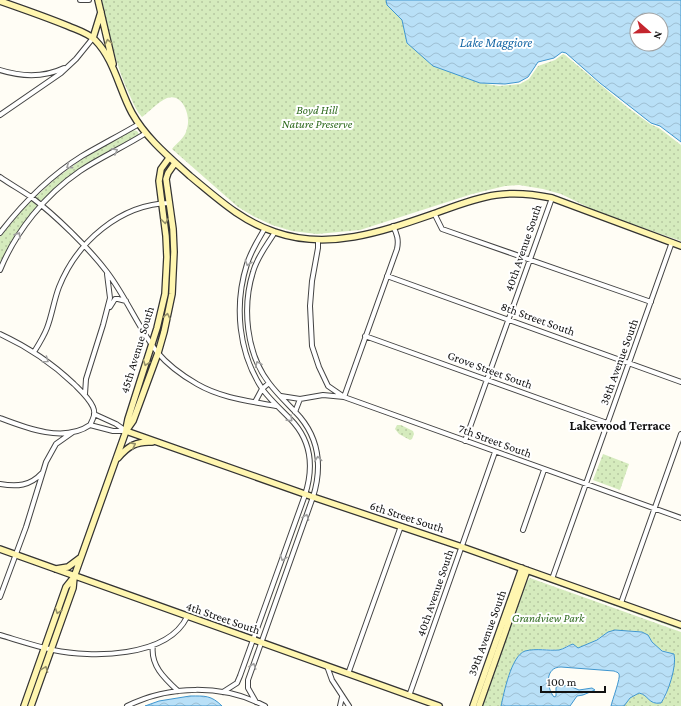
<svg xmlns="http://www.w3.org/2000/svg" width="681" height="706" font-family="'Crimson Pro',serif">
  <defs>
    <pattern id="park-dots" width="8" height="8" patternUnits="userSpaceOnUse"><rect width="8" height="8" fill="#d5ebbd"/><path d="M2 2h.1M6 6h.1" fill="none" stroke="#b6c8a1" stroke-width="1.8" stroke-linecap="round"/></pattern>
    <pattern id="water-waves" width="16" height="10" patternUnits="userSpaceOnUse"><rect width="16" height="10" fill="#b9e0f7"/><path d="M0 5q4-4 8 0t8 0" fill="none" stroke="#9ebfd3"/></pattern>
  </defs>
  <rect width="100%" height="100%" fill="#fffdf5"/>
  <path fill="url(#park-dots)" d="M102,0H386L387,5L402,19L407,43L480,83L499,86L520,84L529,79L538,66L555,60L563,54L565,55L627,107L650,124L659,128L681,145V241L600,213L561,194L543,189L519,185L505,186L472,194L360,230L317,234L292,231L272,225L253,216L238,207L172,149C176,144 184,138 186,132C187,129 188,125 188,123C189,111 181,93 167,98C158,102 150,111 142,117C137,112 134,105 131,98C116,68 109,33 102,0Z
    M132,130L137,131L139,134L137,136C115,149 90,160 69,176C39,199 17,229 0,264V237L23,209L55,179L81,160Z
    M397,425H401L413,431L414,434L412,439L410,440L399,434L395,429Z
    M603,454L629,464L620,490L593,480Z
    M529,573L681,628V630L535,577L531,576L527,578Z
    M530,578L681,632V706H624L630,698L639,693C649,695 648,705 661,703L666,696L674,665L669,652C652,650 653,636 642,632C636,630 625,631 617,631C603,631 591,647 578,648C575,648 571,646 569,645L560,650L541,649L524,652L517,658L513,666L508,678L501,706H482L527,581Z"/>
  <path fill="url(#water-waves)" stroke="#3f96cf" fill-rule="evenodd" d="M386,0H681V142L660,126L651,123L600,83L566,53L562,52L554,58L538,62L528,77L519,82L505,84L480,83L433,66L407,43L402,20L387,5ZM637,20H661V44H637Z
    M615,630L642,632L648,635L652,642L662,651L674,654C677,666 668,693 661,703C648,705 649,695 639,693L630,698L624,706H611C612,701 621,677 619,674C618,672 616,672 614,671L561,667C545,667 546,687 554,697L556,696V688L557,684L565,686L567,685L579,690L592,688L595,690L583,695L577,696L570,706H501C504,693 511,656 525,651C537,648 548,651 559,650C564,649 569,645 573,644L578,648L597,640L608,632Z
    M190,696C205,696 211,695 222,706H145L159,701Z"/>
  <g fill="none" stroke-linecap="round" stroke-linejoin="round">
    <g stroke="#444" stroke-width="6">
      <path id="street" d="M80,0H89
        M0,70C22,77 43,78 64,68
        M0,115L61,73L76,59L93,38
        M0,177C10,184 21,190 31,197C55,215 88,247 107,272C126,297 138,327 157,352C167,364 183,376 197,384C221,398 249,401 276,406
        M434,213L442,229L651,302
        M0,233C23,203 50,176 82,156C101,145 120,135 139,124
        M318,240V248L312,281L310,306L312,346L319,367L328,386L344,397L397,249C399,240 397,234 393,226
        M0,270C16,231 45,195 80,171C101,157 124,147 146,133
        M387,276L681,382
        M110,307L115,299H118L126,301
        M0,334C28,347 52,363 74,384C81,391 89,398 93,407C96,414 93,419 90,425L113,431H126
        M365,336L607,423
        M34,352C39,344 44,336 47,328C52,315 54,300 59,287C77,242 120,204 170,203
        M85,394L86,379L103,325L110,298L107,274
        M281,396L300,399L323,395L344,397L681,518
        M255,402L262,389L269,383
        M295,412L300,399
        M94,414L116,424L126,431
        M0,418C26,428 64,443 90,425
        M465,441L552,198
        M0,484C17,487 30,486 42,473
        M523,530L544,470
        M552,579L672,242
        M0,597L26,527L46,462L56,444L73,432
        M621,603L681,434
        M0,635C17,640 35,646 53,650C91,658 167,658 187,617
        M153,645C150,665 164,678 178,691
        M327,666L332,680L349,706
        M348,674L401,526
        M223,692L237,683L240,676L305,495C313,470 312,444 294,423C284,412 272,402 263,390C238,353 234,305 247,264C251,251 258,240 265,228
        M409,696L495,452
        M256,702L248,688V680L313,497C322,468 320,441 300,417C290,406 278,395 269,383C246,353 242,307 253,272C257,257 267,245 275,232
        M127,706C169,685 223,684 265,706
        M340,706L342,697"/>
    </g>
    <g stroke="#333" stroke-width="8">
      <path id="secondary" d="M98,0L113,64
        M0,1C23,9 46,17 68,26C77,30 88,33 95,40C114,59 119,89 132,113C146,138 169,157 190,176C217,198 241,221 275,232C329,251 384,231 436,213C455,206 475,198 496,195C515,192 533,194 552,198L681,246
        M93,38L101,12
        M126,429L128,419L157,328L165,294L167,257L166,236L159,181L161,169L169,158
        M126,431L313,497L462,547L681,625
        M118,458C128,446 137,441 152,442
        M0,549L439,706
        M56,569L68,567L80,558
        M24,706L66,587L74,577
        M31,706L73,588L74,577L126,431L133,421L158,353L164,332L172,294L174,252L173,229L166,179L168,173L175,163
        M473,706L522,568
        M479,706L527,570"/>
    </g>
    <use href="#street" stroke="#fff" stroke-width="4"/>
    <use href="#secondary" stroke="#fff6b0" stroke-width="5.5"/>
  </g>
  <defs><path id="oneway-chevron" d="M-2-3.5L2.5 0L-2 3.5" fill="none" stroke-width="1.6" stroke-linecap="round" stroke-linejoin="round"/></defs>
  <g stroke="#948f68">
    <use href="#oneway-chevron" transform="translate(108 42) rotate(-102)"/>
    <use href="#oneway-chevron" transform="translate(165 221) rotate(83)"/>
    <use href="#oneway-chevron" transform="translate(167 316) rotate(-78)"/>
    <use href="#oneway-chevron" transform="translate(146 363) rotate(109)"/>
    <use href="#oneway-chevron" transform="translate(133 445) rotate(-26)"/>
    <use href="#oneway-chevron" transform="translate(58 611) rotate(109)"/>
    <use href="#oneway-chevron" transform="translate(45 669) rotate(-69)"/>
  </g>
  <g stroke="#a0a0a0">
    <use href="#oneway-chevron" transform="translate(115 151) rotate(-28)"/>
    <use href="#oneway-chevron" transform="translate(69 166) rotate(144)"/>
    <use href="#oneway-chevron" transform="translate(18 235) rotate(-57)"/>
    <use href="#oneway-chevron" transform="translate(248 263) rotate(109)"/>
    <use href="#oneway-chevron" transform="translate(46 360) rotate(35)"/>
    <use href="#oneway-chevron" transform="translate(258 364) rotate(-114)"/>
    <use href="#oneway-chevron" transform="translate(290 419) rotate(44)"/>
    <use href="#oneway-chevron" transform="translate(318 459) rotate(-98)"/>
    <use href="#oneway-chevron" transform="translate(306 517) rotate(-70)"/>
    <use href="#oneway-chevron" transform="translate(283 558) rotate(110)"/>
    <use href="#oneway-chevron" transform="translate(253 666) rotate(-71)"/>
  </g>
  <g text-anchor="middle" stroke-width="4" stroke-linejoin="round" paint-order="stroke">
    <g font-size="12" font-style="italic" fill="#2f6b1f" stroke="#fff">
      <text x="317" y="114">Boyd Hill<tspan x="317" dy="14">Nature Preserve</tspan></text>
      <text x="548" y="622">Grandview Park</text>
    </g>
    <g font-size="12" fill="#111" stroke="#fff">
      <text transform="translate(523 248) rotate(-71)" y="4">40th Avenue South</text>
      <text transform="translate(538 319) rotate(20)" y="4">8th Street South</text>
      <text transform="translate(137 350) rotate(-73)" y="4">45th Avenue South</text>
      <text transform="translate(619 362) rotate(-70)" y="4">38th Avenue South</text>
      <text transform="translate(490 370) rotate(20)" y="4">Grove Street South</text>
      <text transform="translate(495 441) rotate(20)" y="4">7th Street South</text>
      <text transform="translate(407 517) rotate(18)" y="4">6th Street South</text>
      <text transform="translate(435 593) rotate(-71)" y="4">40th Avenue South</text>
      <text transform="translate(223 618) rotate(19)" y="4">4th Street South</text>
      <text transform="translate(487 633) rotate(-70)" y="4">39th Avenue South</text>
    </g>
    <g font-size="13" font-style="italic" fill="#1768a6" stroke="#fff">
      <text x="496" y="47">Lake Maggiore</text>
    </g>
    <g font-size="13" font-weight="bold" fill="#111" stroke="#fff">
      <text x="620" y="430">Lakewood Terrace</text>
    </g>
  </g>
  <g transform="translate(649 32) rotate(110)"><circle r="19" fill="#ffffff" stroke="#a0a0a0"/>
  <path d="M0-3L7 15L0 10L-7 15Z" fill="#c4262e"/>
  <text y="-6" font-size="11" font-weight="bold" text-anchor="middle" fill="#111111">N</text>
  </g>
  <path d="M541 686v6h64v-6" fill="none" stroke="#111111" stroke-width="2"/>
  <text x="547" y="686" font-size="12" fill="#111111" stroke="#ffffff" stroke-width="3" paint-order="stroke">100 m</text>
</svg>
